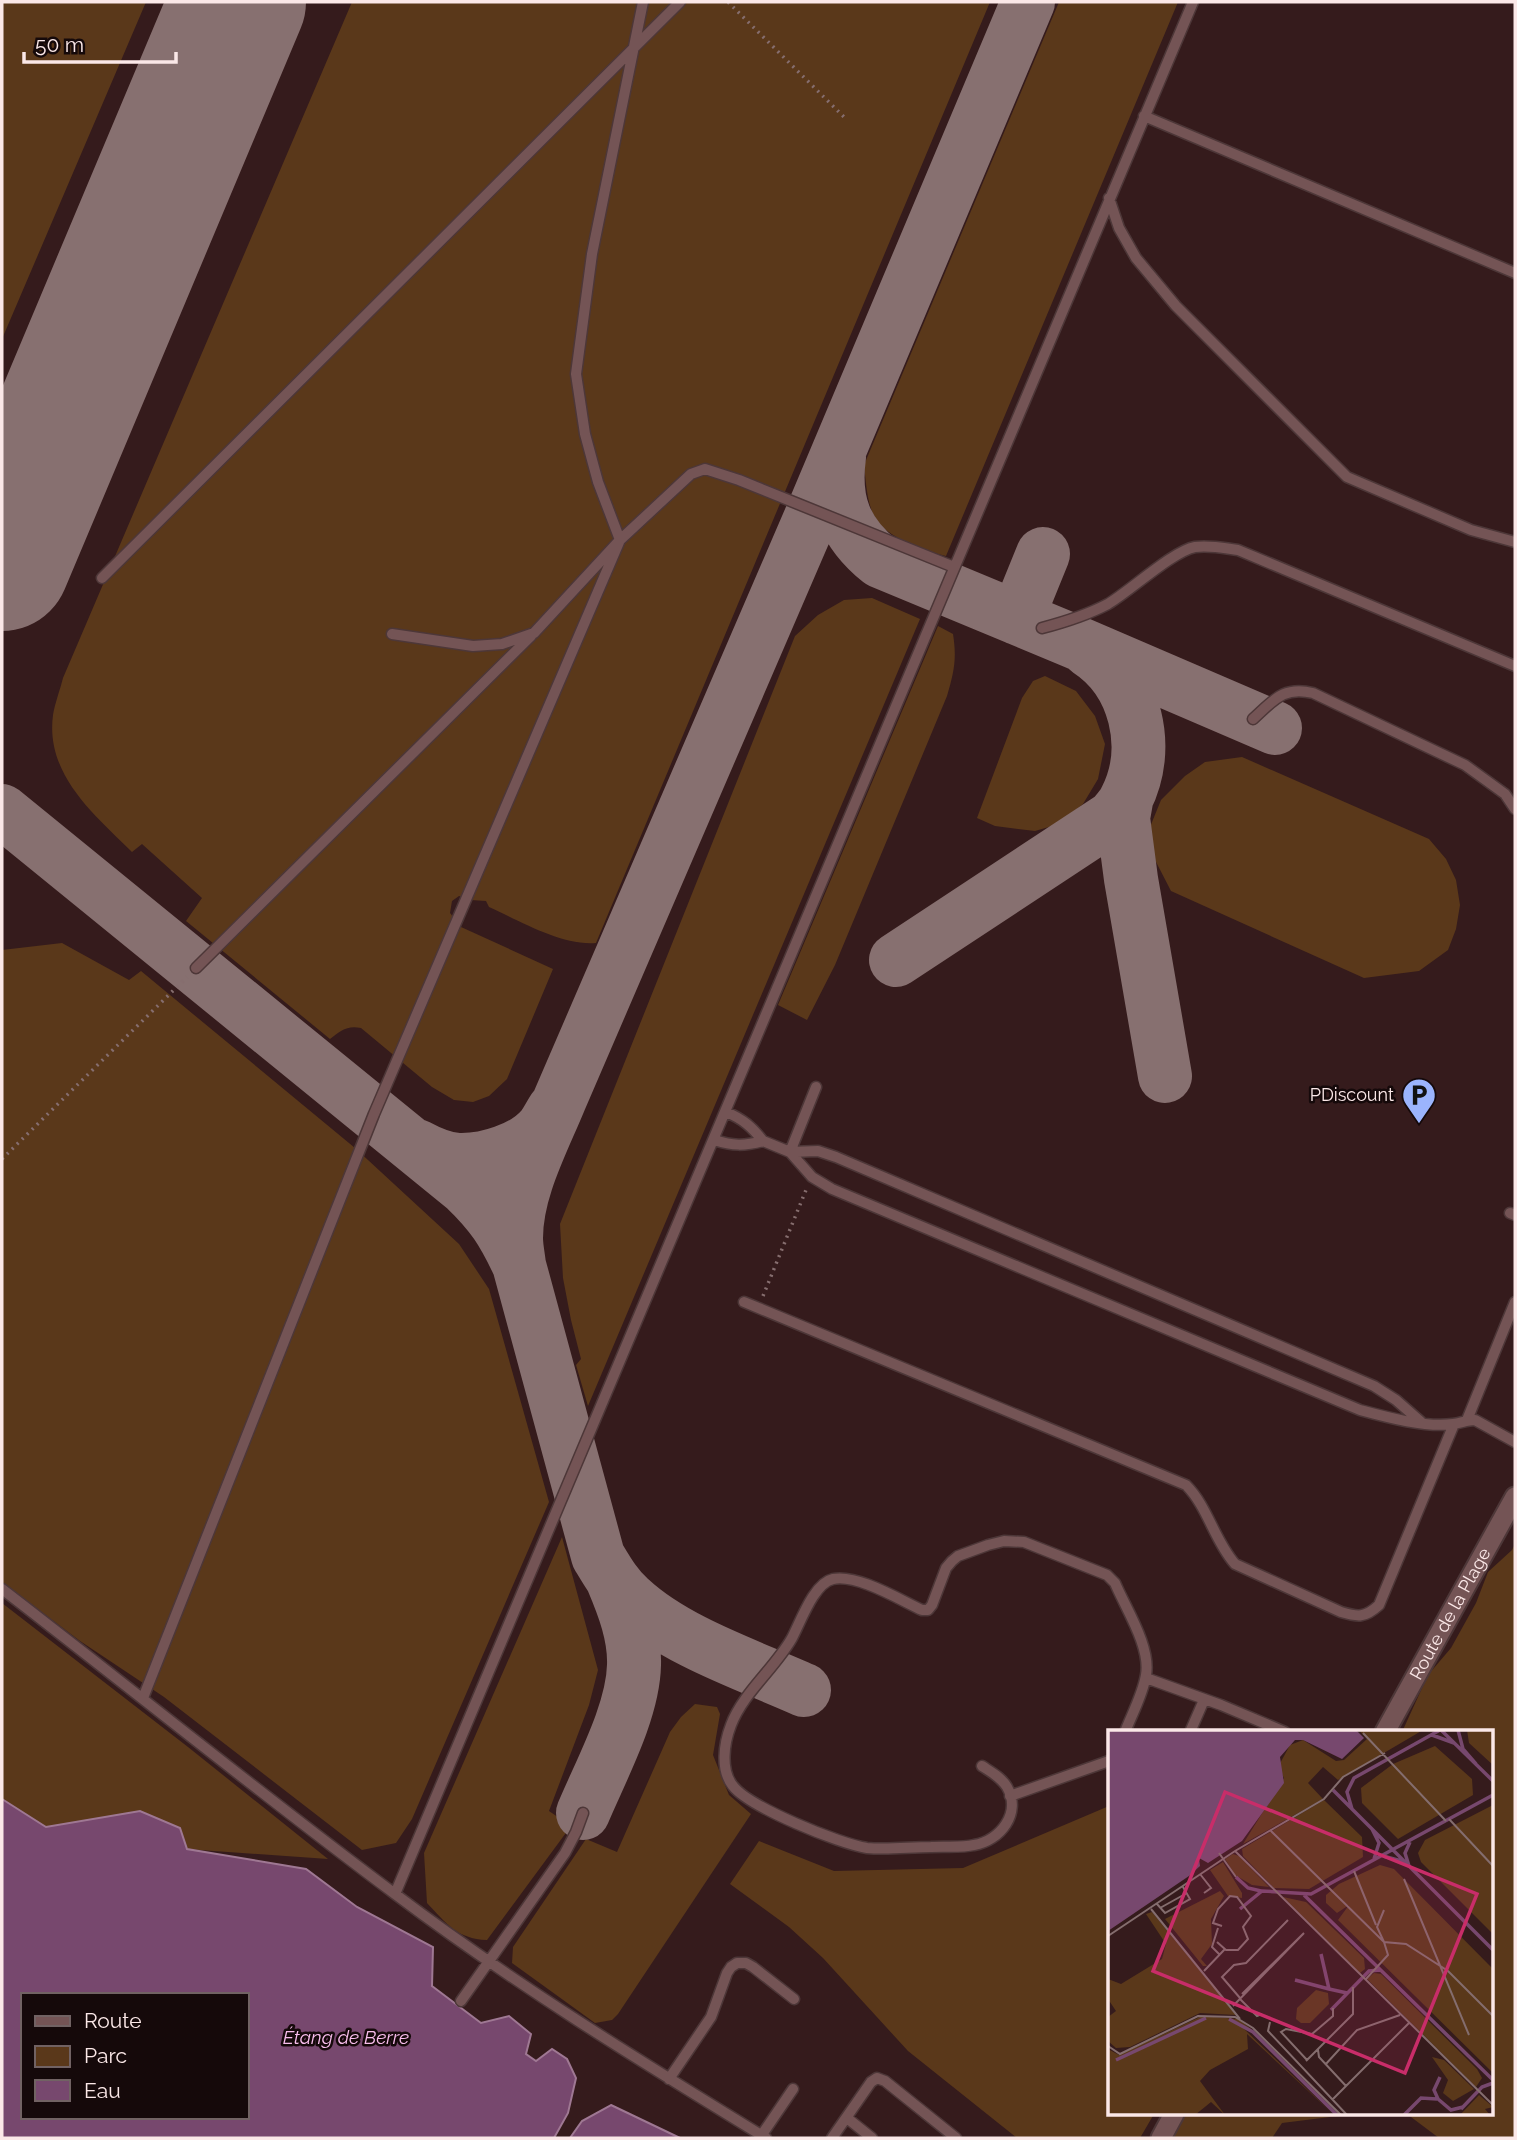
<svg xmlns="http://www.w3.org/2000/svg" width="1517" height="2140" font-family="Raleway,sans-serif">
  <rect width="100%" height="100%" fill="#351b1c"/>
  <path fill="#5a381a" d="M2,2H146L2,339Z
    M352,2H990L596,943C562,946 520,921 489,907L486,901L471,900L459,896L452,901L450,913L461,927L553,969L507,1079L489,1096L473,1102L454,1100L432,1087L361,1028C347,1025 340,1031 330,1039L186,921L202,898L142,844L132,852C95,815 45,775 53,715C55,703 60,690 63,678Z
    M1059,2H1178L946,556C925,551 893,540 878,522C867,509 866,481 864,465Z
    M872,598L920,619L588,1406L576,1365L581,1359L571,1320L563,1278L560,1224L795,636L818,615L844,600Z
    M938,626L953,634C957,659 954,672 947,696L835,965L807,1020L778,1005Z
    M1045,676L1076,691L1095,716L1105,744L1098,779L1083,804L1059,824L1035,831L995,826L977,818L1022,698L1033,681Z
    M1242,757L1429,839L1446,859L1456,880L1460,905L1456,929L1448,950L1419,971L1364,978L1171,891L1154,858L1150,827L1161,800L1185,776L1205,762Z
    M62,943L129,980L141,971L355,1148L459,1244L489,1289L549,1502L412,1819L396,1843L362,1850L164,1697L80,1641L2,1582V950Z
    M562,1537L598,1670L589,1705L549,1811L571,1826L487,1940C457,1939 446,1923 427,1903L424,1853Z
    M1515,1544V2138H1439L1407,2114H1491V1732H1402L1428,1675L1451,1648L1476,1603L1488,1572L1512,1550Z
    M2,1603L188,1747L328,1859L186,1849L140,1811L46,1827L2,1799Z
    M695,1704L717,1707L720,1714L713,1755L729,1795L751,1814L618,2014L612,2020L595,2023L512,1963L513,1947L586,1839L617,1852L670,1732L681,1717Z
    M1109,1806V2114H1154L1140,2138H1017L908,2051L823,1958L789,1927L730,1884L759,1841L834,1871L963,1868Z
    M1186,2114H1354L1282,2123L1272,2138H1172Z"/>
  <path fill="#77486e" stroke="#9f7893" stroke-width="2" fill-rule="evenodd" d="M2,1799L46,1827L140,1811L180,1828L187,1849L306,1869L357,1907L433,1947L432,1986L481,2023L509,2016L531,2034L526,2054L536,2061L552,2049L567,2059L576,2078L568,2113L554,2138H2ZM23,1995H247V2117H23Z
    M611,2105L680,2138H570L582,2121Z"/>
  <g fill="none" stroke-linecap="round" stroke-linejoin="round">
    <path stroke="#877070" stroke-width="54" d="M839,457C833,502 845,533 880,561L1075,642L1275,728
      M1017,618L1043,554
      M1126,801L1123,818L1131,879L1165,1076
      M2,811L465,1188C492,1214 503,1231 519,1265
      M896,960L1113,817C1118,811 1123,806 1126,799C1152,748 1136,681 1088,650
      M417,1146C430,1153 443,1159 458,1160C486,1161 524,1149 542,1128C547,1122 550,1115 554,1109
      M804,1690C748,1665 675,1641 630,1599C616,1587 607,1571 598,1556L519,1265C518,1256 516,1247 516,1238C516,1190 542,1143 560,1099L814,510L1028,2
      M583,1813C601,1770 633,1712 634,1665C635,1636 624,1607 613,1581"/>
    <path stroke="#877070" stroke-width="136" d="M2,563L238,2"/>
    <g stroke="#4d3738" stroke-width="13">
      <path id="lane" d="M1144,116L1515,273
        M1109,198L1119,228L1136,258L1176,306L1347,477L1471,530L1515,542
        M102,578L680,2
        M1042,628C1065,622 1087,615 1108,604C1130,591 1173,551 1195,547C1210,545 1223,548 1238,550L1515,666
        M392,634L473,646L502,644L534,633L620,540L598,482L585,434L576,374L592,254L643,2
        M1253,719C1274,700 1283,686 1313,693L1465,765L1505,794L1515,809
        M196,968L531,636
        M714,1140C733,1146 744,1146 763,1141C752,1127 743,1119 726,1112
        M763,1141L790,1152L816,1087
        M1510,1213L1515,1215
        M744,1302L1186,1485C1208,1507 1214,1540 1235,1564L1341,1612C1358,1617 1365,1618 1379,1605L1454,1424
        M1467,1420L1515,1302
        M1421,1422L1396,1400L1374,1386L836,1157L818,1151L790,1152L812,1177L832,1189L1360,1410C1386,1417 1426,1428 1453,1424C1461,1423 1467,1420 1475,1420L1515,1442
        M2,1589C133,1690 262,1795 395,1894C513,1983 640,2061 766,2138
        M1146,1678L1221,1705L1285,1732
        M143,1698L374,1114L620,540L691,474L705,469L739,480L954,567
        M1190,1732L1204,1700
        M982,1766C991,1772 1001,1777 1007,1787C1022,1813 1000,1841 974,1845C960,1848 945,1846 931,1847C910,1847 888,1850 867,1848C840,1844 749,1807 733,1786C720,1770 724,1743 731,1725C743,1693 775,1668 792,1638C801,1621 814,1583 833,1579C858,1574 900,1600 922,1610H928L932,1605L946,1568L952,1561L958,1556L988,1545L1004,1541L1024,1542L1107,1575L1115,1583C1126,1609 1151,1647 1146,1675C1143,1694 1132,1714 1125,1732
        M1010,1796L1109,1761
        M395,1894L1193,2
        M461,2001L565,1853L576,1832L583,1813
        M669,2079L711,2017L727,1973L731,1967L737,1963H746L753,1967L794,1999
        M847,2118L872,2138
        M761,2136L793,2089
        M832,2138L871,2082L877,2078L885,2081L956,2138"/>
    </g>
    <g stroke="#4d3738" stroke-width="23">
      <g id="street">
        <path id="s1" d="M1385,1732L1515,1497"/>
        <path d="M1161,2138L1174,2114"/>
      </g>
    </g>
    <path stroke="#866e6f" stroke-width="3.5" stroke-dasharray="2 5" stroke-linecap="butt" d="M728,2L847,120
      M2,1159L187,977
      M763,1296L806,1190"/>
    <use href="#lane" stroke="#745455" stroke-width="10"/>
    <use href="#street" stroke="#745455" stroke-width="19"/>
  </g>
  <defs>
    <g id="parking-pin" transform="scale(1.75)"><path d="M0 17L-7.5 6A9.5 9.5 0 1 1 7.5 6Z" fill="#9bb4fd" stroke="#15090a"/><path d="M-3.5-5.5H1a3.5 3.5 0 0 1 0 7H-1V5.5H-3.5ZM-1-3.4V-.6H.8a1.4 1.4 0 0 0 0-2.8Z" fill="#111"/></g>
  </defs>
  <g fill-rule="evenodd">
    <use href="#parking-pin" x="1419" y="1095"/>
  </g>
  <g text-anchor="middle" stroke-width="5" stroke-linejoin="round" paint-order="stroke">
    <g font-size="18" fill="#fbe8e8" stroke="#15090a" text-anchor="end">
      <text x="1394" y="1101">PDiscount</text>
    </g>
    <g font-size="18" fill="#fbe8e8" stroke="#15090a">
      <text dy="6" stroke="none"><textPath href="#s1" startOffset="135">Route de la Plage</textPath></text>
    </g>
    <g font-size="19" font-style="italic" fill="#f9beed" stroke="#15090a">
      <text x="346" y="2044">Étang de Berre</text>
    </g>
  </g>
  <g transform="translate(1108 1730)">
    <rect width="385" height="385" fill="#351b1c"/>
    <path d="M251,0H315L230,50L215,37L200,53L215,69L135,114L176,48L170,37L182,15L195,10L228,31L236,30L259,9ZM359,0H385V35L361,13ZM327,16L364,49L365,65L290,109L254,73L253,58L285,34ZM216,70L254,107L255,127L201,159L166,158L135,126L134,119ZM385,75V204L313,132L310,123L317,110ZM125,124L131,126L161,157L144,155L127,145L117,129ZM115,132L134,163V168L120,166L102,140ZM272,135L286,139L385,239V343L230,190L241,175L229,183L218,173V165L231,154ZM112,161L116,166L103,189L104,214L93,229L99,236H95L57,189ZM175,167L198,172L256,228L257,239L252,243ZM44,182L128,285L92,283L22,317L8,318L0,311V287L8,281L0,269V249L13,254L54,229L58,214L38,184ZM266,243L273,244L369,339L374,348L368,357L259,249ZM208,260L220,263L221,274L202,293H193L188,289L189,278ZM94,286L130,289L147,302L231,385L146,304L133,296L226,385L139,304L140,319L102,340L92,351L117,385L103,372L87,385H0V319L11,325ZM324,327L336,330L366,359L345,371L335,363L340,350ZM371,365L385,377L377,379L382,385H352Z" fill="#5a381a"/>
    <path d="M0,0H248L256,8L234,29L195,10H187L172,27L176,53L134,111L100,133L91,128L92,136L81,146L0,201Z" fill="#77486e"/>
    <path fill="none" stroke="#77486e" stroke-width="3.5" d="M333,0L385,51M350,0L355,19L368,34M324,5L346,13M225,60L385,220M244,79L239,62L246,48L332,0M264,99L271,113L266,129M275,126L297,132M301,136L297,123L302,112M128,147L140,158L153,161M196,165L385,350M132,179L154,161L203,164L385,65M213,224L221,259L239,263M187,250L221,259M223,280L261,241L272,240M121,289L145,302L229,385M8,330L98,288M332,347L326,360L330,369L343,380L355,377M353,379L374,357L385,353M296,385L313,368L329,369"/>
    <path fill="none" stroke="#846d6e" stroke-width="2" d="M255,3L338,91M341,89L385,136M162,100L276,212L280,225L257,250M127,121L385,375M111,123L128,147M246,141L268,195M92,144L103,158L96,163M296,149L361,305M49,174L57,183L82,169L75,157M52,178L79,163M43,179L132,289M276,180L269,197L276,212L298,214L340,241L385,286M110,198L104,217L112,225M0,206L127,121L216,69L235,47L277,23M109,212L118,220H130L140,209L135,197L143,186L129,167L122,166L110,179L105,193L114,196M96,241L117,219M132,268L114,247L126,235L138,233L180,190M132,269L149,286L154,284M125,276L196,203L134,264M162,292L160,301L239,385M0,316L12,324L90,286L127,287L145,298L233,385M210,320L211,327L238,356M199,330L173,302L178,299L204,304L225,286V278M198,331L245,284V257M217,335L249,300L292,285M224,370L301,293"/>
    <path fill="#c82d69" fill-opacity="0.15" stroke="#c82d69" stroke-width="3.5" d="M117,62L369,164L297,343L45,241Z"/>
    <rect width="385" height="385" fill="none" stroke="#fbe8e8" stroke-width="3.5"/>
  </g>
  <rect width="1517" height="2140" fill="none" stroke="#fbe8e8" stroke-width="7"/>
  <rect x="21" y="1993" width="228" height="126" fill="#15090a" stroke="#716263" stroke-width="2"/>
  <rect x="35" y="2016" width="35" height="10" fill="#745455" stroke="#716263" stroke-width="2"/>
  <text x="84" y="2028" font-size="21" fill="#fbe8e8">Route</text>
  <rect x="35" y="2046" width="35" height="21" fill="#5a381a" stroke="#716263" stroke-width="2"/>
  <text x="84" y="2063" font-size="21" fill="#fbe8e8">Parc</text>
  <rect x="35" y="2080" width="35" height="21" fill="#77486e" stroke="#716263" stroke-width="2"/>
  <text x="84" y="2098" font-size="21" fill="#fbe8e8">Eau</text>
  <path d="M24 52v10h152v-10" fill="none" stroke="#fbe8e8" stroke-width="3.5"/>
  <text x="35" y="52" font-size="21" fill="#fbe8e8" stroke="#15090a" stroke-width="5" paint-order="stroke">50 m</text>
</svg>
